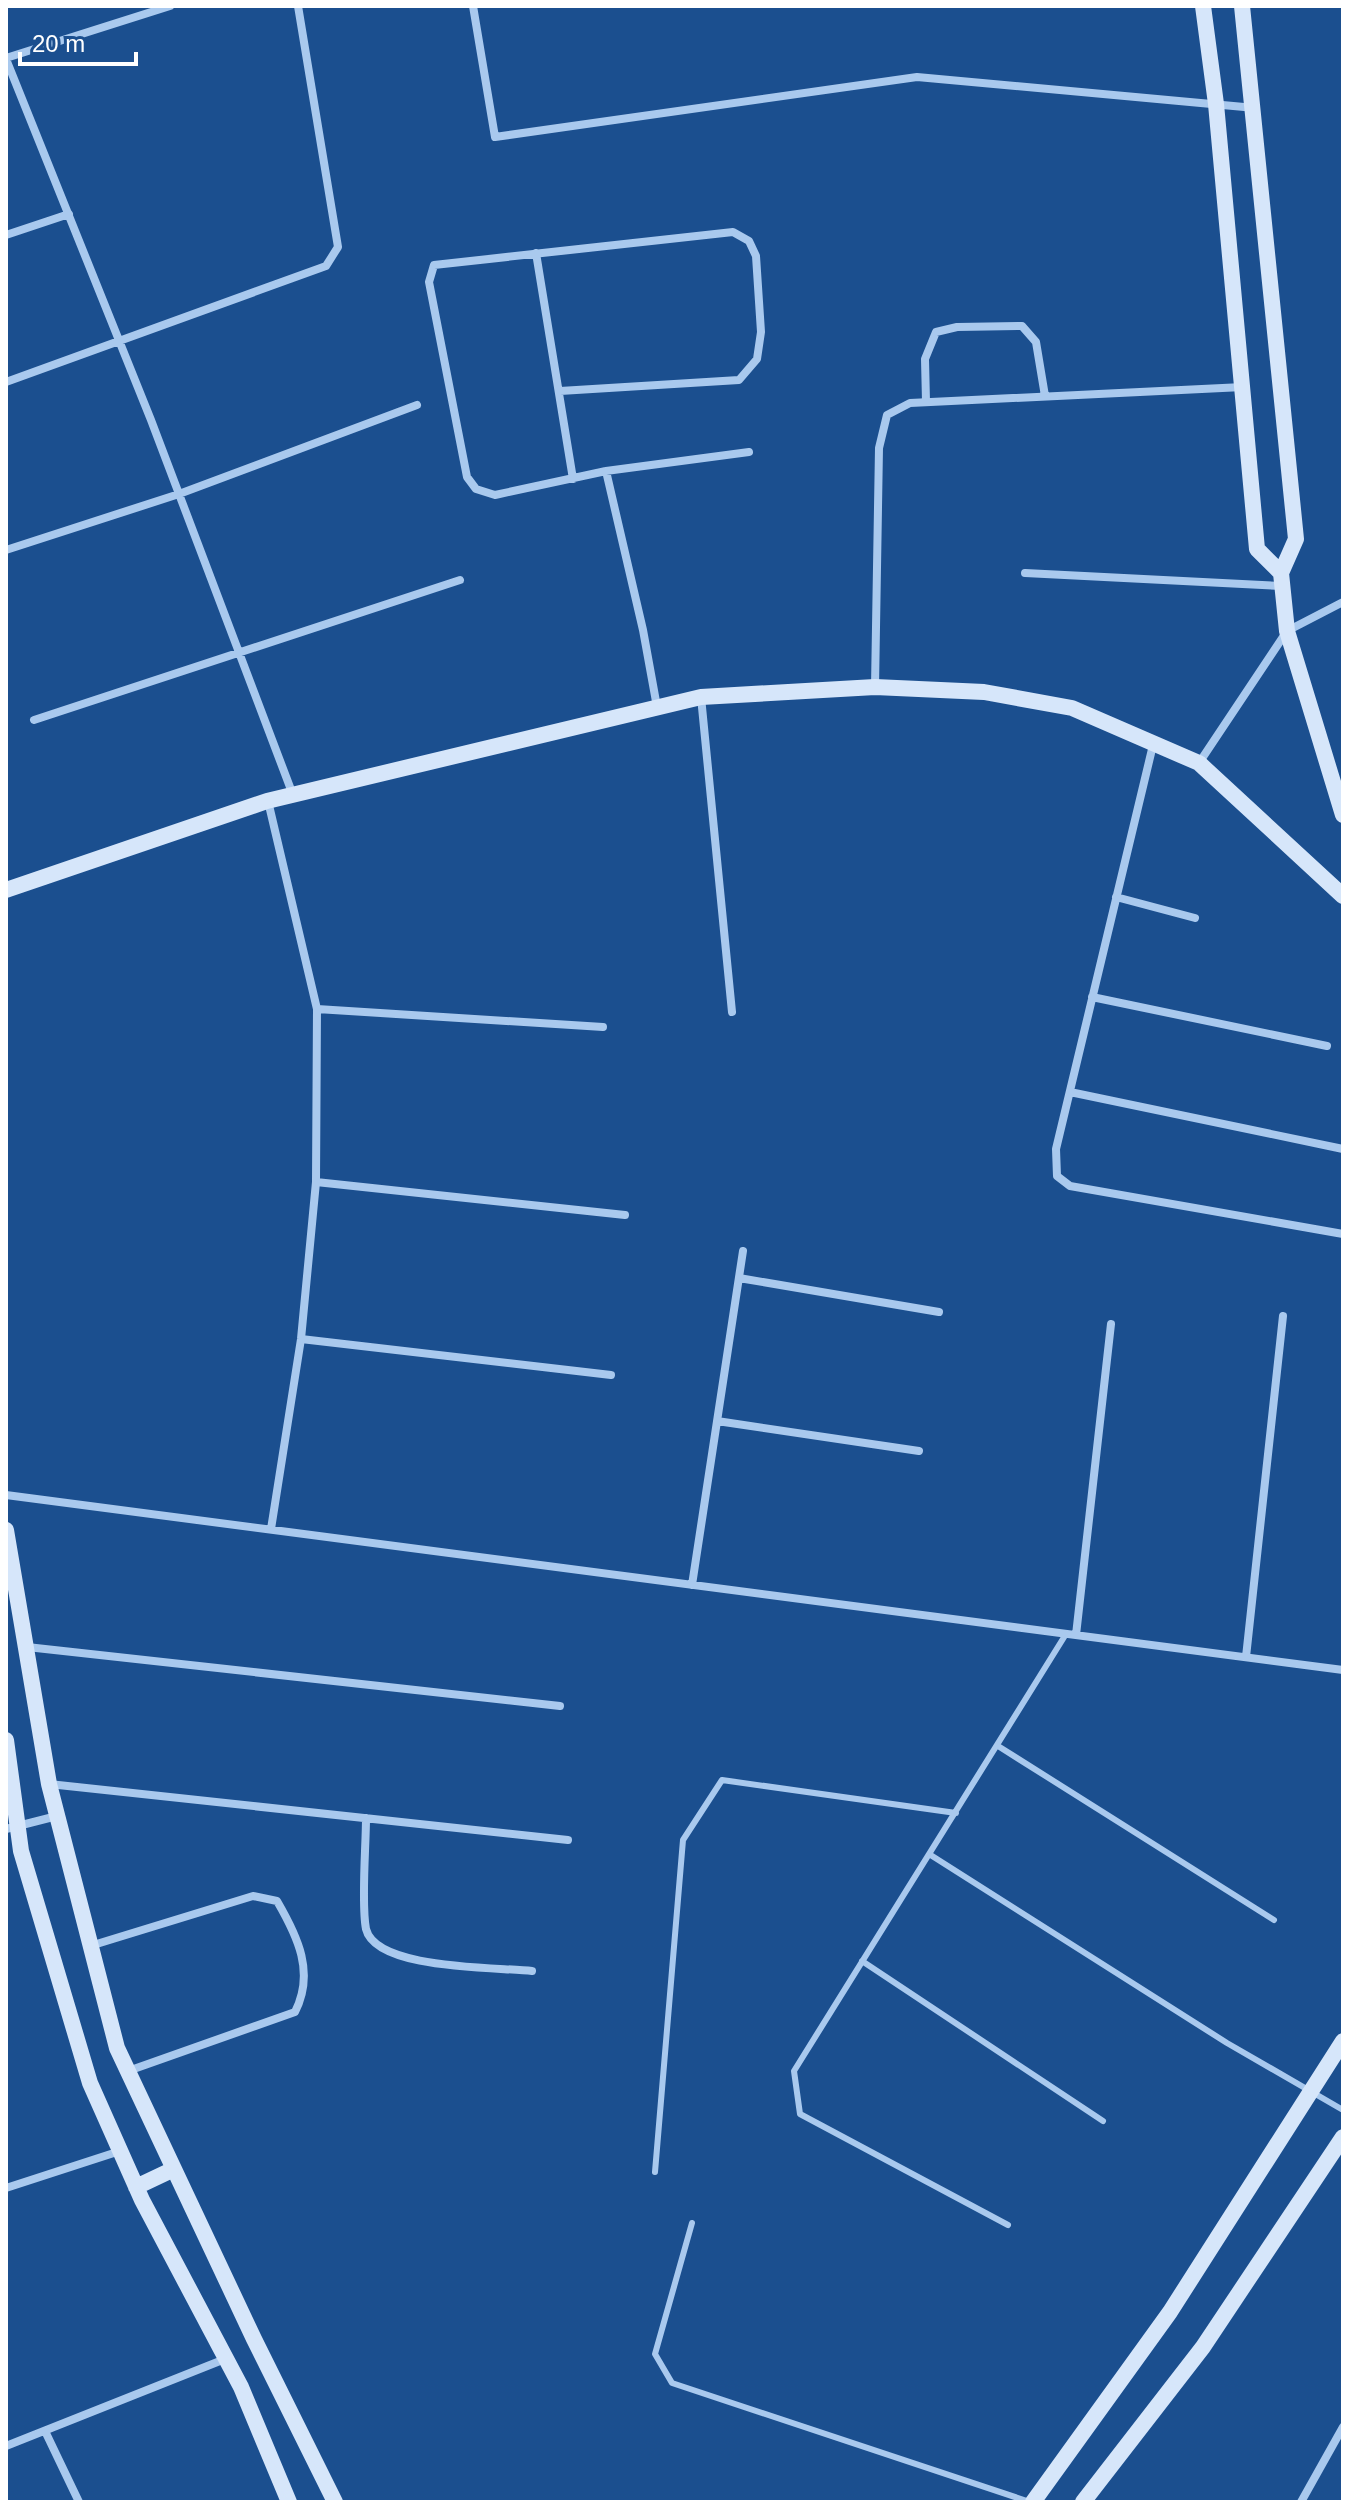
<svg xmlns="http://www.w3.org/2000/svg" width="1349" height="2508" font-family="Helvetica,sans-serif">
  <rect width="100%" height="100%" fill="#1b4f8f"/>
  <g fill="none" stroke-linecap="round" stroke-linejoin="round">
    <path stroke="#a9c9ee" stroke-width="6" d="M998,1746L1274,1920
      M929,1854L1227,2043L1343,2110
      M862,1961L1103,2121
      M655,2172L683,1840L722,1780L956,1813
      M692,2223L655,2354L672,2383L1030,2502
      M1008,2225L800,2114L794,2071L1066,1634"/>
    <path stroke="#a9c9ee" stroke-width="8" d="M473,6L495,137L917,77L1255,108
      M6,58L170,6
      M6,59L151,420L293,795
      M6,235L69,214
      M536,253L573,479
      M6,382L326,266L338,247L298,6
      M560,391L739,380L757,359L761,332L756,256L749,241L733,232L434,265L429,282L467,477L476,489L495,495L606,471L749,452
      M926,402L925,359L936,332L957,327L1022,326L1036,342L1045,396
      M606,471L643,630L657,707
      M6,550L179,494L417,405
      M1025,573L1282,586
      M875,687L879,448L887,415L910,403L1243,387
      M701,697L732,1012
      M34,720L460,580
      M1153,745L1056,1149L1057,1176L1070,1186L1343,1234
      M1199,763L1287,631L1343,602
      M268,801L317,1009L316,1182L301,1339L271,1529
      M1116,897L1195,918
      M1092,997L1327,1046
      M317,1009L603,1027
      M1070,1092L1343,1149
      M316,1182L625,1215
      M739,1278L939,1312
      M301,1339L611,1375
      M717,1421L919,1451
      M6,1495L1343,1670
      M692,1585L743,1251
      M1076,1635L1111,1324
      M27,1647L560,1706
      M1246,1657L1283,1316
      M49,1784L568,1840
      M366,1818C366,1846 361,1904 366,1929C376,1970 496,1967 532,1971
      M6,1829L57,1816
      M90,1946L253,1896L277,1901C298,1937 315,1973 295,2012L128,2071
      M6,2188L120,2151
      M45,2431L79,2502
      M6,2446L225,2359
      M1301,2502L1343,2427"/>
    <path stroke="#d6e6fa" stroke-width="16" d="M1203,6L1216,104L1257,549L1281,573
      M1242,6L1296,539L1281,573L1287,631L1343,815
      M6,890L267,801L701,697L875,687L984,692L1072,708L1199,763L1343,896
      M6,1530L49,1784L117,2048L254,2339L335,2502
      M6,1740L21,1851L90,2083L142,2200L241,2387L289,2502
      M136,2187L174,2169
      M1033,2502L1170,2312L1343,2041
      M1083,2502L1203,2347L1343,2137"/>
  </g>
  <rect width="1349" height="2508" fill="none" stroke="#ffffff" stroke-width="16"/>
  <path d="M20 52v12h116v-12" fill="none" stroke="#ffffff" stroke-width="4"/>
  <text x="32" y="52" font-size="24" fill="#ffffff" stroke="#1b4f8f" stroke-width="6" paint-order="stroke">20 m</text>
</svg>
